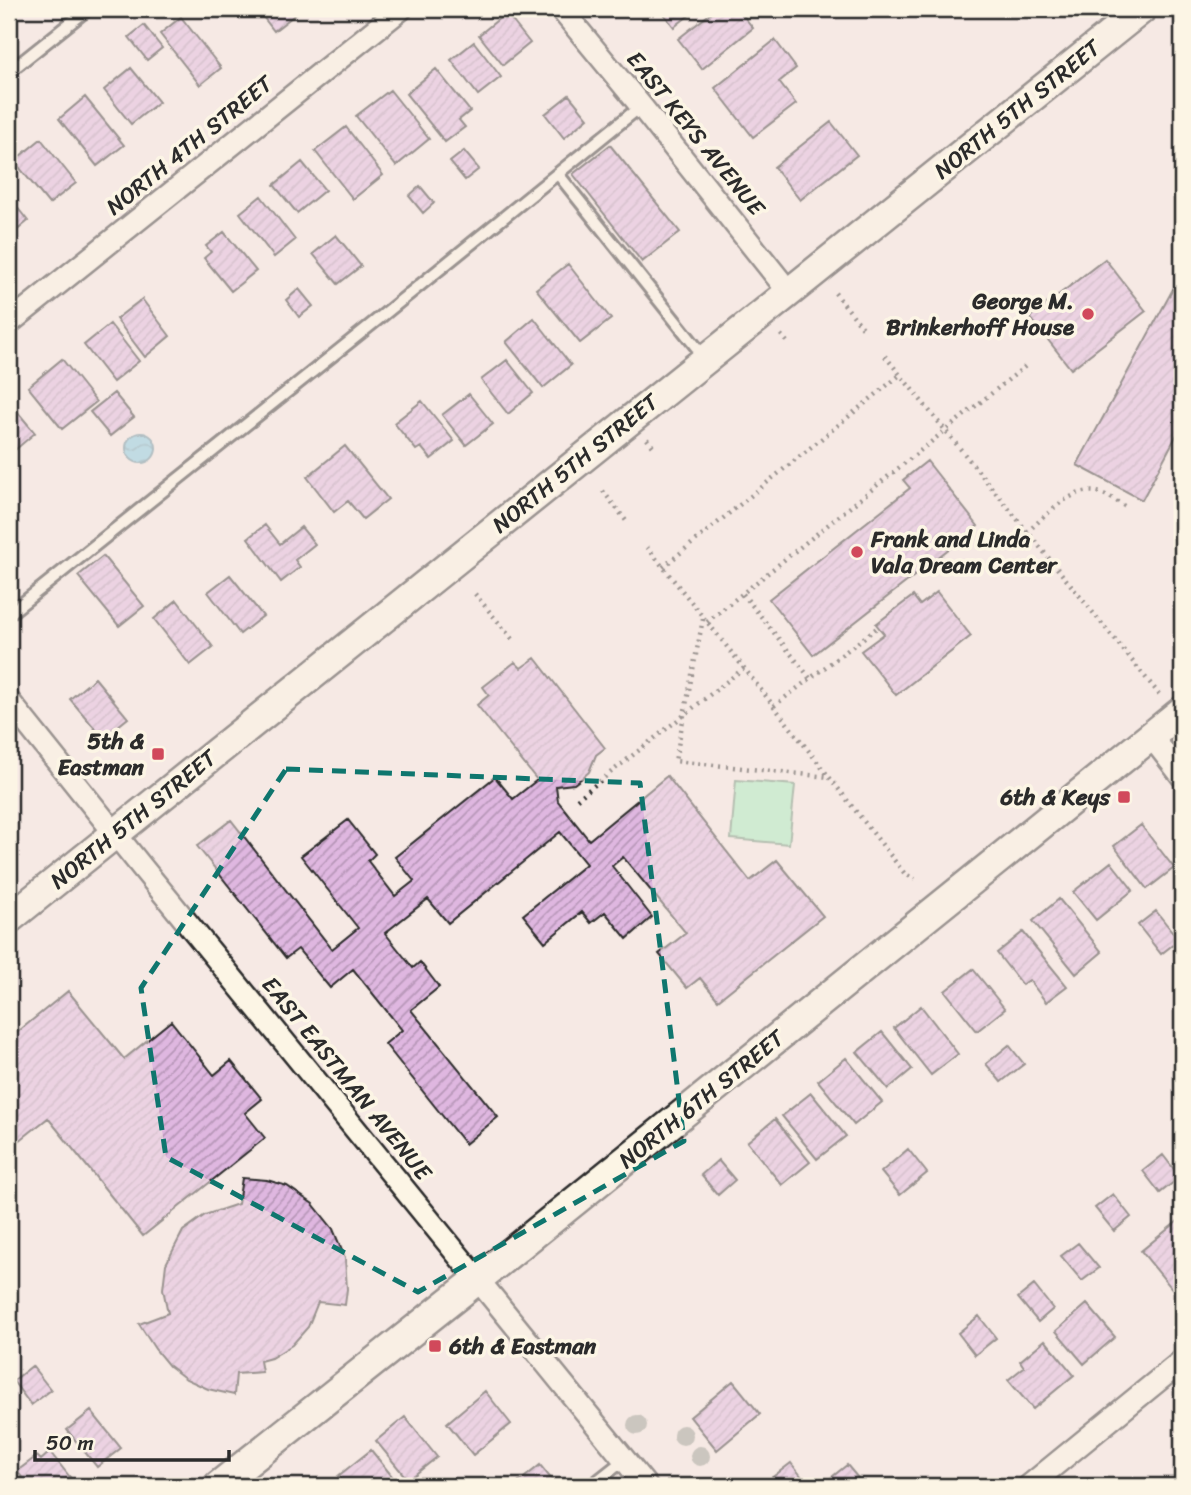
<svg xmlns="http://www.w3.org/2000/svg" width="1191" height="1495" font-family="Sriracha,sans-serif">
  <defs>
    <pattern id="water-waves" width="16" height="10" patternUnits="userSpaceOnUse" patternTransform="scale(1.75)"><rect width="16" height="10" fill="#82cae2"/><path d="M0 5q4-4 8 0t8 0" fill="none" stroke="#6ba4b7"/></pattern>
    <pattern id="building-hatch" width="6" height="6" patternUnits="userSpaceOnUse" patternTransform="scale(1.75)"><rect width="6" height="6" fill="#dfb7e0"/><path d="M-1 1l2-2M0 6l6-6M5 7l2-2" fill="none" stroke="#b595b6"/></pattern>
  </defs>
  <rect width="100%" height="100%" fill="#f6e9e4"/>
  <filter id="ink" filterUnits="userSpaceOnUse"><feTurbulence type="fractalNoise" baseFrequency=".0143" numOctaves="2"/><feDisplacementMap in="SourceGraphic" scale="14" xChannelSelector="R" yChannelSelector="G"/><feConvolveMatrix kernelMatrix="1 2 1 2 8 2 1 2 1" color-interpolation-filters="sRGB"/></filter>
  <g filter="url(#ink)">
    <path fill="#a3edbc" stroke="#678c74" stroke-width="2" d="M736,780L795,785L789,844L731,839Z"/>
    <path fill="url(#water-waves)" stroke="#5f8a99" stroke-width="2" d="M126 448a15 15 0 1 1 30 0a15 15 0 1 1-30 0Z"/>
    <path fill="url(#building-hatch)" stroke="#2b2b2b" stroke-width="2" d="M257,9H302L274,31Z
      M660,9H697L674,27Z
      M716,9H738L753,28L702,69L678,39Z
      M506,13L530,43L503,65L479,35Z
      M181,17L221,68L200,85L160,34Z
      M144,25L162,48L147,60L129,37Z
      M775,40L796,68L779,82L796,104L753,137L715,88Z
      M474,42L501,77L478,95L451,60Z
      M131,68L159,102L131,124L104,90Z
      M436,69L470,111L459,120L465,127L445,142L406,94Z
      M390,90L429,139L396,166L356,116Z
      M569,95L588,118L564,138L545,114Z
      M85,97L124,145L97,166L59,119Z
      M831,122L857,155L800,200L774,167Z
      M346,127L383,175L353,199L315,151Z
      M41,139L76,183L49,204L14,161Z
      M610,145L680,232L642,262L573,174Z
      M464,151L479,169L465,180L450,162Z
      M302,162L325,190L297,213L274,185Z
      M420,186L434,203L423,213L409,196Z
      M261,196L295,240L274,257L240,213Z
      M9,197L28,221L9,237Z
      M224,232L256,271L231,291L204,258L211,252L206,246Z
      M336,235L361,266L338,284L313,254Z
      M1105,259L1146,311L1071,369L1030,317Z
      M568,264L611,319L580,343L536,289Z
      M299,289L313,306L299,317L286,300Z
      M1173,289L1182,294V425L1142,500L1077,465Z
      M142,299L170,336L145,357L116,319Z
      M534,318L571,365L543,388L506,342Z
      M110,324L139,361L113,382L84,345Z
      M62,359L96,402L62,429L28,387Z
      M507,360L533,393L508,414L481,380Z
      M114,393L134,417L110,436L90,412Z
      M469,394L493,424L466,445L442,415Z
      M422,401L454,441L431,459L421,447L416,450L394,423Z
      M11,404L35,433L9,455V406Z
      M345,446L388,499L363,519L348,501L334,512L307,477Z
      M927,461L978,526L813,655L769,599L910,488L903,480Z
      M265,525L280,544L301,527L315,544L295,560L300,567L281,582L248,538Z
      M103,556L144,606L119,626L78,576Z
      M230,575L263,616L240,634L208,592Z
      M937,592L971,636L896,695L861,651L884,634L876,624L913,596L920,605Z
      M177,600L213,647L190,665L154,619Z
      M535,658L605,748L596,755L589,772L582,778L574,784L556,786L558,801L589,840L667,776L750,881L777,860L823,916L718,1000L700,978L687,988L659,954L686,933L623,857L612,866L652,917L627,939L605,912L591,923L582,912L545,942L523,915L586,864L560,832L448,923L428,899L385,933L413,968L420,962L439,987L411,1010L498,1117L465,1144L385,1044L402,1030L353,969L330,988L298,949L286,958L197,846L231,820L332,949L358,928L301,856L348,820L375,854L368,861L395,896L414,881L395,857L495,777L513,799L537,780L477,705L489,695L483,687L515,662L521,668Z
      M95,678L128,718L103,738L70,699Z
      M1141,825L1174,868L1147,889L1114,846Z
      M1111,862L1133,890L1096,920L1073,892Z
      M1059,899L1102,952L1076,974L1033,921Z
      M1156,911L1179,940L1161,954L1138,925Z
      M1023,932L1067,986L1046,1002L1029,980L1022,985L997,953Z
      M973,969L1005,1009L977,1031L945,991Z
      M68,991L124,1059L171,1021L214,1075L231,1061L262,1099L245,1113L265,1138L143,1236L48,1118L9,1149V1039Z
      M921,1006L958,1054L931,1075L894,1028Z
      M882,1032L912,1069L888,1089L857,1052Z
      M1009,1045L1024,1064L1001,1082L986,1064Z
      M846,1058L882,1102L854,1125L818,1081Z
      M811,1093L846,1136L817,1159L782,1116Z
      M775,1119L810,1162L782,1185L747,1142Z
      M908,1149L927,1173L900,1195L881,1172Z
      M1163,1155L1180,1177L1160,1193L1143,1171Z
      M718,1160L735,1180L718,1195L701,1175Z
      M242,1178L267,1180L287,1186L313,1204L333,1229L345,1258L347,1289L345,1305L318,1302L308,1327L292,1345L271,1358L260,1361L262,1372L236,1374L234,1395L208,1389L186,1379L169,1366L155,1349L139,1324L168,1313L163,1289L166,1264L183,1231L205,1215L238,1204Z
      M1113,1194L1131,1217L1114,1231L1095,1208Z
      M1178,1221L1182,1226V1293L1178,1296L1141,1251Z
      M1078,1243L1099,1268L1082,1281L1061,1256Z
      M1034,1285L1053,1309L1038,1322L1018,1298Z
      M1087,1304L1115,1337L1084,1364L1056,1331Z
      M979,1316L996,1338L975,1355L958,1333Z
      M1045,1340L1074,1375L1033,1409L1008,1380L1024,1367L1020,1361Z
      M32,1366L51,1390L31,1405L13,1381Z
      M733,1381L760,1414L717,1450L690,1417Z
      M485,1391L511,1424L473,1455L447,1423Z
      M91,1411L121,1448L97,1467L67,1430Z
      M405,1417L437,1457L408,1480L376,1441Z
      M371,1450L400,1486H347L338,1476Z
      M50,1452L77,1486H29L17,1471L37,1456L41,1460Z
      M791,1463L809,1486H761Z
      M540,1465L557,1486H514Z
      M847,1465L863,1484L859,1486H824L823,1484Z"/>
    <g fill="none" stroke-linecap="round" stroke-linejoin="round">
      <g stroke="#2b2b2b" stroke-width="16">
        <path id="lane" d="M9,72L88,9
          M558,174L705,358
          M9,614L377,320L641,106
          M591,1486L624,1460"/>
      </g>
      <g stroke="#2b2b2b" stroke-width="26">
        <path id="street" d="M561,9L641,106L789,292
          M9,323L401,9
          M9,701L141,866L646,1486
          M1151,736L1182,776
          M1029,1486L1182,1361"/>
      </g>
      <g stroke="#2b2b2b" stroke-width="33">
        <path id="secondary" d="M9,919L1142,9
          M218,1486L477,1280L1182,711"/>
      </g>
      <path stroke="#2b2b2b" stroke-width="4.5" stroke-dasharray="2 5" stroke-linecap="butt" d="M835,293L864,329
        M781,335L788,343
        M885,356L1159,694
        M647,439L655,449
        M603,491L627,522
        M1027,532C1046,516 1070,487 1097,492C1107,494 1117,502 1126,507
        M647,547L744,668L905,874L915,879
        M663,567L900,375
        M475,594L513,640
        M743,594L810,678
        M703,619L675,761L829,777
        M707,622L1028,364
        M774,706L878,627
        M577,799L744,668"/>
      <use href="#lane" stroke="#fcf5e5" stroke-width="10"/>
      <use href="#street" stroke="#fcf5e5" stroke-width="21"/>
      <use href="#secondary" stroke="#fcf5e5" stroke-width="28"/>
    </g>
    <g fill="#979b92">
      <circle cx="637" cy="1425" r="10"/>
      <circle cx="683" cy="1435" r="10"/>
      <circle cx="700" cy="1456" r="10"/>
    </g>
  </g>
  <path d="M0 0H1191V1495H0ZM286,769L640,783L684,1141L418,1292L166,1157L141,988Z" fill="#f6e9e4" fill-opacity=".55" fill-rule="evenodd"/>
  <path fill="none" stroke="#0f766e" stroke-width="5" stroke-dasharray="14 9" stroke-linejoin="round" d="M286,769L640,783L684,1141L418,1292L166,1157L141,988Z"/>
  <g fill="#d1495b" stroke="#fcf5e5" stroke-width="2.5">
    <circle cx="1088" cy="314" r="7"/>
    <circle cx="857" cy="552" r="7"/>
    <rect x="151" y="747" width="14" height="14" rx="3.5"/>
    <rect x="1117" y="790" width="14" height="14" rx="3.5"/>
    <rect x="428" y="1339" width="14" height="14" rx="3.5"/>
  </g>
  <g text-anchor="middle" stroke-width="7" stroke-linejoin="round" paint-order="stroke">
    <g font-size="23" fill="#2b2b2b" stroke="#fcf5e5">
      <text transform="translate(1017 109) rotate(-39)" y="8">NORTH 5TH STREET</text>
      <text transform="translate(696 133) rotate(51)" y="8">EAST KEYS AVENUE</text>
      <text transform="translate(189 145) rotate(-39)" y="8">NORTH 4TH STREET</text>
      <text transform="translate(575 463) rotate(-39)" y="8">NORTH 5TH STREET</text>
      <text transform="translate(133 819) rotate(-39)" y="8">NORTH 5TH STREET</text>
      <text transform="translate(347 1078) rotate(51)" y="8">EAST EASTMAN AVENUE</text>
      <text transform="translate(701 1099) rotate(-39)" y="8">NORTH 6TH STREET</text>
    </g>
    <g font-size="23" font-weight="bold" fill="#2b2b2b" stroke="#fcf5e5" text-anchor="end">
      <text x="1074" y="309">George M.<tspan x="1074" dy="26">Brinkerhoff House</tspan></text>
      <text x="871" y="547" text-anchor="start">Frank and Linda<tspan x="871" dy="26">Vala Dream Center</tspan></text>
      <text x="144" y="749">5th &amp;<tspan x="144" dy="26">Eastman</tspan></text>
      <text x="1110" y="805">6th &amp; Keys</text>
      <text x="449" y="1354" text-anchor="start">6th &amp; Eastman</text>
    </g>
  </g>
  <rect width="1191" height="1495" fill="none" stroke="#fcf5e5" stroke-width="35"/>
  <rect x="18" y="18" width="1156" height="1460" fill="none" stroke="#2b2b2b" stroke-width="2.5" filter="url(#ink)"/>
  <path d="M35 1450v10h194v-10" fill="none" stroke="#2b2b2b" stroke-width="3.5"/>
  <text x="46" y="1450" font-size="21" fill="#2b2b2b" stroke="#fcf5e5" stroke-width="5" paint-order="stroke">50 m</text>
</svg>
